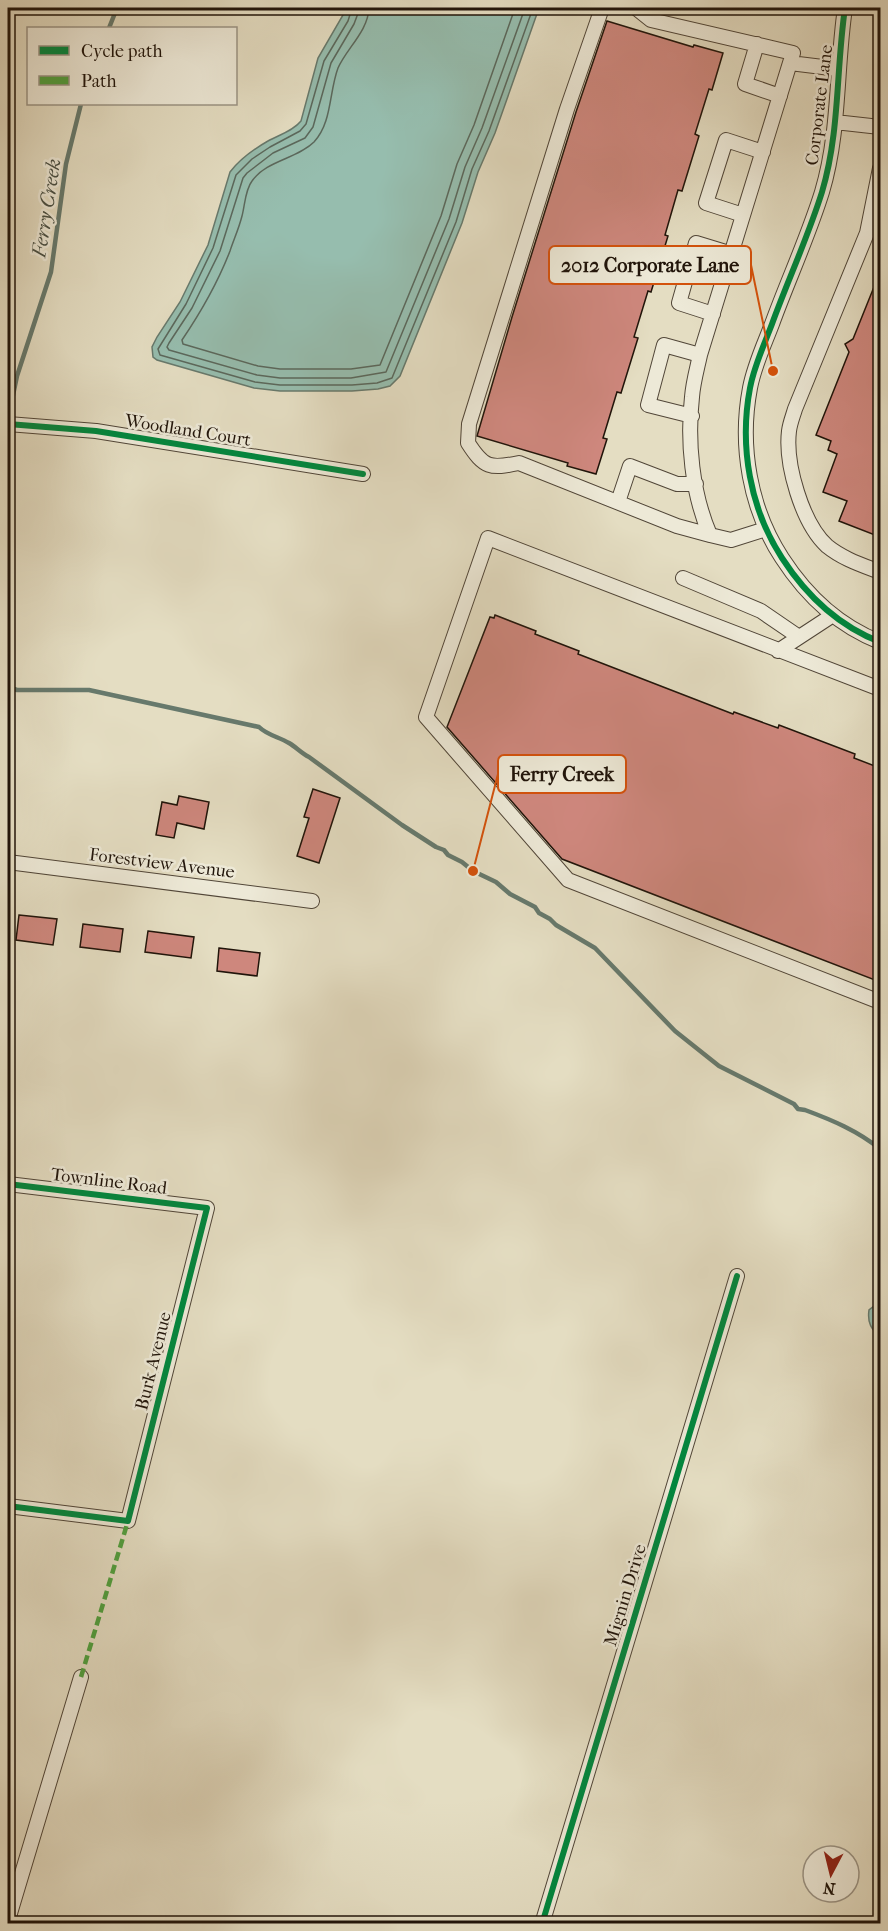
<svg xmlns="http://www.w3.org/2000/svg" width="888" height="1931" font-family="'IM FELL French Canon',serif">
  <rect width="100%" height="100%" fill="#e4ddc2"/>
  <filter id="stains"><feTurbulence type="fractalNoise" baseFrequency=".00333" numOctaves="4"/><feColorMatrix values="0 0 0 0 .2 0 0 0 0 .09 0 0 0 0 .02 0 0 0 .5 -.17"/></filter>
  <radialGradient id="worn" r=".72"><stop offset=".6" stop-color="#630" stop-opacity="0"/><stop offset="1" stop-color="#630" stop-opacity=".3"/></radialGradient>
  <path fill="#96bdae" stroke="#67796c" stroke-width="1.5" d="M347,8H539L495,133L478,172L462,223L400,376L390,386L378,389L352,391H280L254,388L157,360L153,357L152,347L157,337L180,302L208,245L230,172C240,159 254,149 268,141C279,135 293,131 301,121L318,58Z
    M878,1303H880V1338C872,1329 867,1324 869,1310Z"/>
  <g fill="none" stroke-linecap="round" stroke-linejoin="round">
    <path stroke="#5b685c" stroke-width="1.5" d="M352,8L348,21L324,61L306,124L300,131L270,147L252,159L236,175L213,248L186,304L158,349L160,355L255,382L280,385H352L377,383L392,378L456,222L472,169L489,131L533,8
      M360,8L354,24L331,63L313,127L305,138L273,153L247,173L243,178L220,251L192,308L169,343L167,347L169,350L257,375L280,378H351L386,372L449,219L465,167L482,128L525,8
      M369,8C368,31 347,48 338,68C329,92 332,123 314,142C297,159 267,160 252,181C245,190 245,205 242,216C239,228 234,239 230,251C218,282 201,312 182,340L183,344L258,366L280,369H351L380,365L441,216L457,164L474,125L515,8"/>
    <path stroke="#67796c" stroke-width="4.5" d="M109,28L117,8
      M8,419L17,376L51,272L66,164L81,104
      M8,687L17,690H89L259,727C267,735 279,737 289,743C296,747 301,753 309,757L402,825L436,847L444,850L448,855L462,862L473,871L496,882L510,894L535,907L539,913L550,919L556,925L595,948L675,1031L719,1066L794,1104L798,1109L805,1110C832,1120 858,1131 880,1149"/>
  </g>
  <path fill="#ce877d" stroke="#20140a" stroke-width="1.5" d="M607,21L693,47L694,45L723,53L712,90L709,89L695,134L699,136L682,191L678,190L665,235L668,236L651,292L648,291L634,337L638,338L621,393L617,392L603,438L607,439L596,474L567,466L568,463L477,436L512,317L576,112Z
    M880,272V537L839,521L847,501L823,492L837,454L828,450L831,441L816,435L849,352L845,344L853,339Z
    M495,615L536,631L535,634L579,651L578,654L733,714L734,712L778,728L779,725L855,754L854,758L880,768V982L562,859L447,727L490,617L494,618Z
    M313,789L340,798L319,863L297,856L309,818L304,817Z
    M179,796L209,802L204,829L177,823L174,838L156,835L162,802L177,805Z
    M19,915L57,919L53,945L16,940Z
    M83,924L123,929L120,952L80,947Z
    M148,931L194,937L191,958L145,952Z
    M219,948L260,953L257,976L217,971Z"/>
  <g fill="none" stroke-linecap="round" stroke-linejoin="round">
    <g stroke="#514638" stroke-width="16">
      <path id="minor" d="M602,8L567,109L469,424L468,443C484,468 490,469 519,463L677,526L710,535
        M636,8L651,20L793,53L700,355C697,369 693,383 692,397C687,442 692,493 710,535L731,540L766,529
        M845,8C836,69 840,132 822,192C808,237 788,280 772,324C764,345 754,366 750,388C739,446 750,509 782,558C806,595 839,626 880,642
        M757,44L745,84L780,96
        M790,63L839,69
        M835,122L880,127
        M880,168L867,233L795,409C793,416 790,423 789,431C785,464 802,523 827,546C843,559 862,565 880,572
        M743,215L706,203L726,140L763,152
        M713,314L679,303L696,243L732,254
        M692,416L648,405L664,345L700,355
        M8,424L96,431L363,474
        M618,502L630,466L677,484H696
        M683,578L761,611L799,637
        M778,651L833,615
        M880,689L488,538L426,717L568,880L880,1002
        M8,862L312,901
        M8,1184L207,1208L128,1521L8,1506
        M8,1920L81,1677
        M542,1924L737,1276"/>
    </g>
    <use href="#minor" stroke="#ede9d7" stroke-width="14"/>
    <path stroke="#50a03e" stroke-width="4.5" stroke-dasharray="9 4.5" stroke-linecap="butt" d="M81,1677L128,1521"/>
    <g stroke="#ede9d7" stroke-width="10">
      <path id="cycleway" d="M845,8C836,69 840,132 822,192C808,237 788,280 772,324C764,345 754,366 750,388C739,446 750,509 782,558C806,595 839,626 880,642
        M8,424L96,431L363,474
        M8,1184L207,1208L128,1521L8,1506
        M542,1924L737,1276"/>
    </g>
    <use href="#cycleway" stroke="#00873e" stroke-width="6"/>
  </g>
  <g text-anchor="middle" stroke-width="5" stroke-linejoin="round" paint-order="stroke">
    <g font-size="18" fill="#20140a" stroke="#ede9d7">
      <text transform="translate(819 105) rotate(-83)" y="6">Corporate Lane</text>
      <text transform="translate(188 430) rotate(9)" y="6">Woodland Court</text>
      <text transform="translate(162 863) rotate(7)" y="6">Forestview Avenue</text>
      <text transform="translate(109 1181) rotate(7)" y="6">Townline Road</text>
      <text transform="translate(153 1361) rotate(-76)" y="6">Burk Avenue</text>
      <text transform="translate(625 1595) rotate(-73)" y="6">Mignin Drive</text>
    </g>
    <g font-size="20" font-style="italic" fill="#494f43" stroke="#ede9d7">
      <text transform="translate(46 208) rotate(-81)" y="7">Ferry Creek</text>
    </g>
  </g>
  <path fill="none" stroke="#d4520c" stroke-width="2" d="M773 371L751 265M473 871L498 774"/>
  <g fill="#d4520c" stroke="#ede9d7" stroke-width="2">
    <circle cx="773" cy="371" r="6"/>
    <circle cx="473" cy="871" r="6"/>
  </g>
  <g fill="#ede9d7" stroke="#d4520c" stroke-width="2">
    <rect x="549" y="246" width="202" height="38" rx="6"/>
    <rect x="498" y="755" width="128" height="38" rx="6"/>
  </g>
  <g font-size="20" text-anchor="middle" font-weight="bold" fill="#20140a">
    <text x="650" y="272">2012 Corporate Lane</text>
    <text x="562" y="781">Ferry Creek</text>
  </g>
  <rect width="888" height="1931" fill="none" stroke="#e4ddc2" stroke-width="30"/>
  <rect x="9" y="9" width="870" height="1913" fill="none" stroke="#20140a" stroke-width="3"/>
  <rect x="15" y="15" width="858" height="1901" fill="none" stroke="#20140a" stroke-width="1.5"/>
  <rect x="27" y="27" width="210" height="78" fill="#ede9d7" stroke="#9b9485" stroke-width="1.5"/>
  <rect x="39" y="46" width="30" height="9" fill="#00873e" stroke="#9b9485" stroke-width="1.5"/>
  <text x="81" y="57" font-size="18" fill="#20140a">Cycle path</text>
  <rect x="39" y="76" width="30" height="9" fill="#50a03e" stroke="#9b9485" stroke-width="1.5"/>
  <text x="81" y="87" font-size="18" fill="#20140a">Path</text>
  <g transform="translate(831 1874) rotate(187)"><circle r="28" fill="#ede9d7" stroke="#9b9485" stroke-width="1.5"/>
  <path d="M0-4.5L10 22L0 15L-10 22Z" fill="#8f2418"/>
  <text y="-9" font-size="16" font-weight="bold" text-anchor="middle" fill="#20140a">N</text>
  </g>
  <rect width="100%" height="100%" filter="url(#stains)"/>
  <rect width="100%" height="100%" fill="url(#worn)"/>
</svg>
